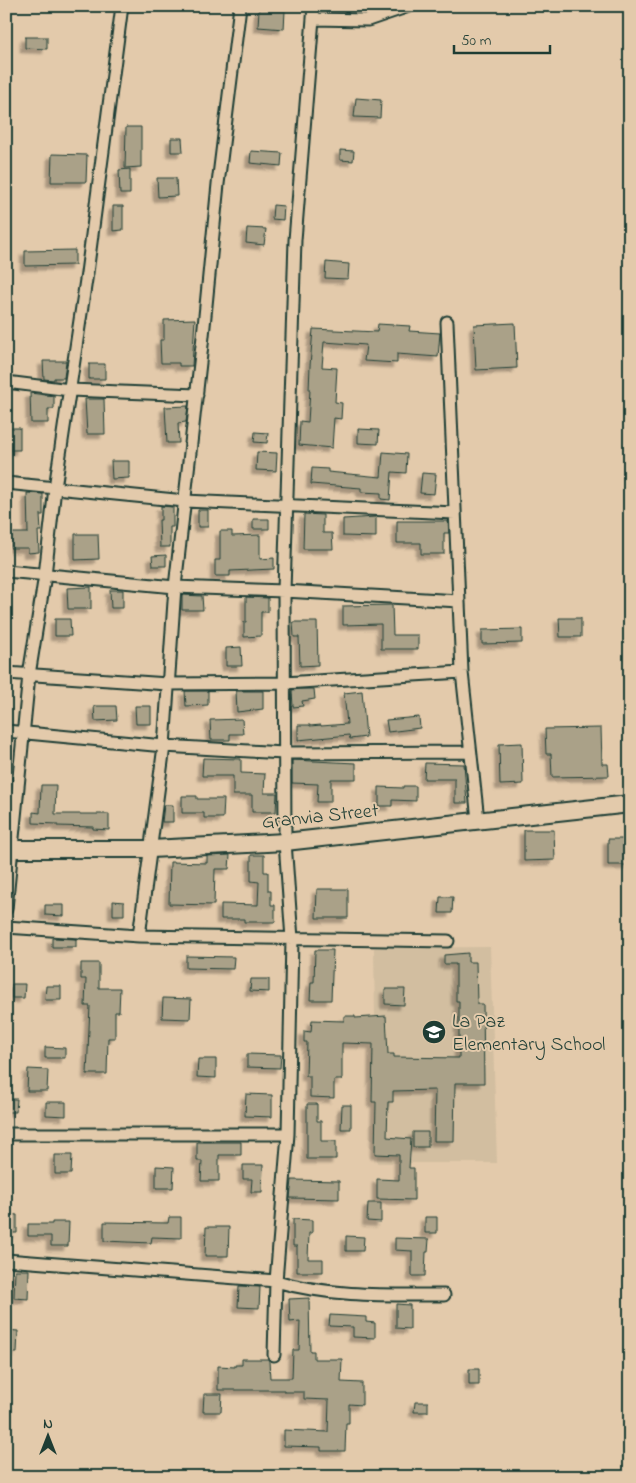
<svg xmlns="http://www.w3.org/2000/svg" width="636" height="1483" font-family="'Indie Flower',sans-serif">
  <defs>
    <filter id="shadow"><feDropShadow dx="-4.5" dy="4.5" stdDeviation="1" flood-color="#0004"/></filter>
  </defs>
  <rect width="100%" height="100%" fill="#e3caab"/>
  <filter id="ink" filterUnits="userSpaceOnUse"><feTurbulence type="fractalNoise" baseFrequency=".02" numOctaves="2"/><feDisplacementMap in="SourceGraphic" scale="10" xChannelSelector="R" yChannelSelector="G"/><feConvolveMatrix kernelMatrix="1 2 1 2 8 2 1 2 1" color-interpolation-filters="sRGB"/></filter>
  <g filter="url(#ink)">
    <path fill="#d2bea0" d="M490,947L497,1163H377L374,948Z"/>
    <path fill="#aaa188" stroke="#1f3d34" filter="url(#shadow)" d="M259,9L285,11L284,29L258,27Z
      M25,37H47V49L25,48Z
      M356,98L381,100L380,118L354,117Z
      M126,127H141V167L125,168Z
      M171,138H182L183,152H171Z
      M340,150L354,151L353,161L340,160Z
      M251,151L282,153L281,166L250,163Z
      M52,154L87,155L86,182H51Z
      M130,169V194H120L119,170Z
      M157,178H176L177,196L158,197Z
      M273,205L284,206L283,220L272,219Z
      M113,206H123V230L113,231Z
      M247,228L266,229L264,245L246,243Z
      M75,250V265L25,266V251Z
      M326,262L349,264L348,279L325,278Z
      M195,319L192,366H179V363H161L160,340H164V320Z
      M515,323L517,368L476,370L474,325Z
      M378,324L410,326L409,331L440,333L438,357L397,354V363L364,361L366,345L324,342L322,367L337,368L335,402L342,403L341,419L334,418L332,448L299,445L300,421L308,422L310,390H309L310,366L313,329L377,332Z
      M43,361H66L64,378H54V380L44,379Z
      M89,364H105V379H89Z
      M30,393L54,396V409H48V423H31Z
      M85,399H104L105,434H87Z
      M188,406L186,422L178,423L179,443H167L165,407Z
      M6,428H20V450H6Z
      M358,429L379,430L378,444L358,443Z
      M255,432L268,433L267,443L254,442Z
      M257,452L277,453L276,471L256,470Z
      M383,452L407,454L406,473L392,472L390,500L381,499V493L361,492V488L311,484L312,468L328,469V472L381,477Z
      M111,461H129V478L112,479Z
      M422,473L436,474L434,494L420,493Z
      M27,493L43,494V515H40L41,531H38L39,552L28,553V548H10V533H28Z
      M161,506L173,507V527H170V547H160L159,520H161Z
      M198,510H208V527H198Z
      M304,514L323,515V533H332L333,549H303Z
      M376,517V537L343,536V519Z
      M253,519H269V529H253Z
      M397,521H448L449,533H444V554H421V543H397Z
      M220,531H232V536L260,535V559L274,558V569L230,571V576H215V560H220Z
      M75,534H98L99,559L75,560Z
      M166,555V566H153L152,556Z
      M91,587V609H68L67,588Z
      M110,590H123V608H111Z
      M182,595L202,596L203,610H182Z
      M246,597L268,598V612H261V636L244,637V622H246Z
      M392,605L393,635H418V649H381V624L343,625V606Z
      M559,618H581V637H560Z
      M55,619H70L71,636H55Z
      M293,622H317L318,665L300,666L299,637H294Z
      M522,629V643L482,644V630Z
      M241,647L242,666H226V648Z
      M301,689H314L315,699L302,701L303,706L293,707L292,690Z
      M185,691H208V705L186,706Z
      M236,691H263V709L237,712Z
      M362,691L366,737L350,739L349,735L298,740V725H310V726L321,725V726L347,724L344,693Z
      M94,706H116L117,720L95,721Z
      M135,706H151V724H136Z
      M419,717L420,728L388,732L386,720Z
      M242,719L243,734H230V740H211L210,720Z
      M601,728L602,764H608L609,776L552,777L551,754H546L545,729Z
      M522,743L523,784L500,785L499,744Z
      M203,758L241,759V773L265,774L264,793H277L276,812H252V795H233V776H202Z
      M292,760L356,763V779H331V802H317L318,784L292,783Z
      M425,763L464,764L467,803H455V779H424Z
      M41,785H56L55,814H109V830L93,829V827L57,826V824L33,823V812L40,813Z
      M403,786H416V801L392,800V806H379V787L403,788Z
      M182,796H197V799H224L223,818H204V813H182Z
      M164,805H173V822H162Z
      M524,830H554L555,860L524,861Z
      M608,839H630V865H608Z
      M230,855L229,869H215L214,905L169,904L170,862L207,863V856Z
      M251,855H264V872H268V891H271V905H275V922H244V919H221V904L258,905L259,882L251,881Z
      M317,889H348V918H316Z
      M440,897H453L452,913H439Z
      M113,901L124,902V915H113Z
      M45,905H64V916L45,915Z
      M52,938L76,939V947H52Z
      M315,950H333L331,1000H310L311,982H314Z
      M468,953V962H476L477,1004H483L484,1083H455L454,1141H434L435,1090L393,1091V1102H388L387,1137L411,1139L409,1168H414V1200L377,1199V1179L399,1180V1155L375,1154L376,1102H372L373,1044L342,1043V1080H334V1098L310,1097V1076H306L307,1042H304V1031L311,1032L312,1020L344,1021V1016H355V1018L386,1016L388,1054H394V1057L459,1058V1001H456V964H444V955Z
      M186,956L234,957L233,969L186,968Z
      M81,963H99V988H120L119,1012H115V1038H108L107,1074H87L90,1006H85L86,979H81Z
      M251,979H269V992L250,991Z
      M12,984H25L24,998H12Z
      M46,986H61V1000H45Z
      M385,989H405L404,1005L385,1004Z
      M163,998L191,999L190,1019L162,1018Z
      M45,1047L65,1048V1058H45Z
      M247,1054L281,1055L280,1068L247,1067Z
      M198,1059H216V1078L197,1077Z
      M28,1069L48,1070L47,1091H27Z
      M246,1094L272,1095V1117L245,1116Z
      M6,1099H17L16,1112H6Z
      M46,1102H66V1116L46,1115Z
      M307,1104H317V1121H321V1141H336V1159H307Z
      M342,1105H351V1129H341Z
      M413,1132H428V1147H413Z
      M197,1142H241V1155H219V1181H201L202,1161H197Z
      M55,1155H72L71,1174H55Z
      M243,1165H263L262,1192H251L252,1179H243Z
      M156,1166L174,1167L173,1188H156Z
      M292,1180L339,1181V1199L290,1198Z
      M368,1203H381V1222L367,1221Z
      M6,1214L17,1215V1233H6Z
      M169,1217H181V1238L152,1237L151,1243L104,1241V1222L168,1223Z
      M425,1217H437V1233H425Z
      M293,1219L312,1220V1233H309L308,1259H323V1272H297V1246H293Z
      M52,1222H69L68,1246H51V1236H28V1224H52Z
      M206,1227H229L228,1256H205Z
      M346,1236L364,1237L363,1251H346Z
      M395,1238L429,1239L428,1252H426L425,1276H412V1251L395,1250Z
      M15,1270H29L28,1299L14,1298Z
      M239,1286L260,1287L259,1308L238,1307Z
      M309,1298L310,1351H314V1359H342L341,1382L362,1383V1405L349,1404V1423H346L345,1451H321V1447L284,1446V1430L328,1432L329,1400L304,1399V1392H284V1390H218V1366L235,1367V1365H242V1359H268L269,1361L270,1378H292L293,1350H299L300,1321L290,1322L289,1299Z
      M396,1304L410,1305V1329L396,1328Z
      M330,1315L366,1317V1322L375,1323V1338L353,1337V1327L329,1326Z
      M6,1330L18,1331L17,1353H6Z
      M469,1369H479V1385H469Z
      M204,1394H222L221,1412H203Z
      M415,1402H428V1412H414Z"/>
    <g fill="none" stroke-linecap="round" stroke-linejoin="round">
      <g stroke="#1f3d34" stroke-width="15">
        <path id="street" d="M313,19L368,20L409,6
          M447,322L462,672L478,820
          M6,382L70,390L197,395
          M6,483L185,501L455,513
          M6,571L175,587L284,591L459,601
          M6,673L168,684L284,683L462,672
          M6,731L164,746L284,753L470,752
          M6,909L29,675L45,575L55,488L87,273L122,6
          M6,927L139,936L448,941
          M139,936L164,746L175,587L203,336L218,184L240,6
          M6,1134H288
          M6,1260L276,1281C330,1297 388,1295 444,1295
          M274,1355L276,1281L288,1134L292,939L285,842L284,591L295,240L314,6"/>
      </g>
      <g stroke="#1f3d34" stroke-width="20">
        <path id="secondary" d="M13,849H151L285,842L630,804"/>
      </g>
      <use href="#street" stroke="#e3caab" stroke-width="11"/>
      <use href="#secondary" stroke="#e3caab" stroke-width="16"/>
    </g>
  </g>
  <defs>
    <g id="school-disc" transform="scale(1.25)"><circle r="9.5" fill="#1f3d34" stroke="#e3caab"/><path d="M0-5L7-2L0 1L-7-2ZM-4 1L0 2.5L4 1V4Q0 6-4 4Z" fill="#fff"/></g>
  </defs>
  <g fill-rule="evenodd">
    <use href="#school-disc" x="434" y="1032"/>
  </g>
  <g text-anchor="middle" stroke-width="4" stroke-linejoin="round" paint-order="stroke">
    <g font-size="20" fill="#1f3d34" stroke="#e3caab">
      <text transform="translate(320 815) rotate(-6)" y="7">Granvia Street</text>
    </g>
    <g font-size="20" fill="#1f3d34" stroke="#e3caab" text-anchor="start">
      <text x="452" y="1027">La Paz<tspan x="452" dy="23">Elementary School</tspan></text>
    </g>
  </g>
  <rect width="636" height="1483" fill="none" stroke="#e3caab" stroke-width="25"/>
  <rect x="12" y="12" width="611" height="1458" fill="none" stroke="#1f3d34" stroke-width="2" filter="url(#ink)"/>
  <g transform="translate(48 1436)" stroke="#e3caab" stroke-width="4" paint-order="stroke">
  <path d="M0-4L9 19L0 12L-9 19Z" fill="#1f3d34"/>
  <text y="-8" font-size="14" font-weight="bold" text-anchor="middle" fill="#1f3d34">N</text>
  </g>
  <path d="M454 45v8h96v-8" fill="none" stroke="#1f3d34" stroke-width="2.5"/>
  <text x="461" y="45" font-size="15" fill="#1f3d34" stroke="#e3caab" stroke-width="4" paint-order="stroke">50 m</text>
</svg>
